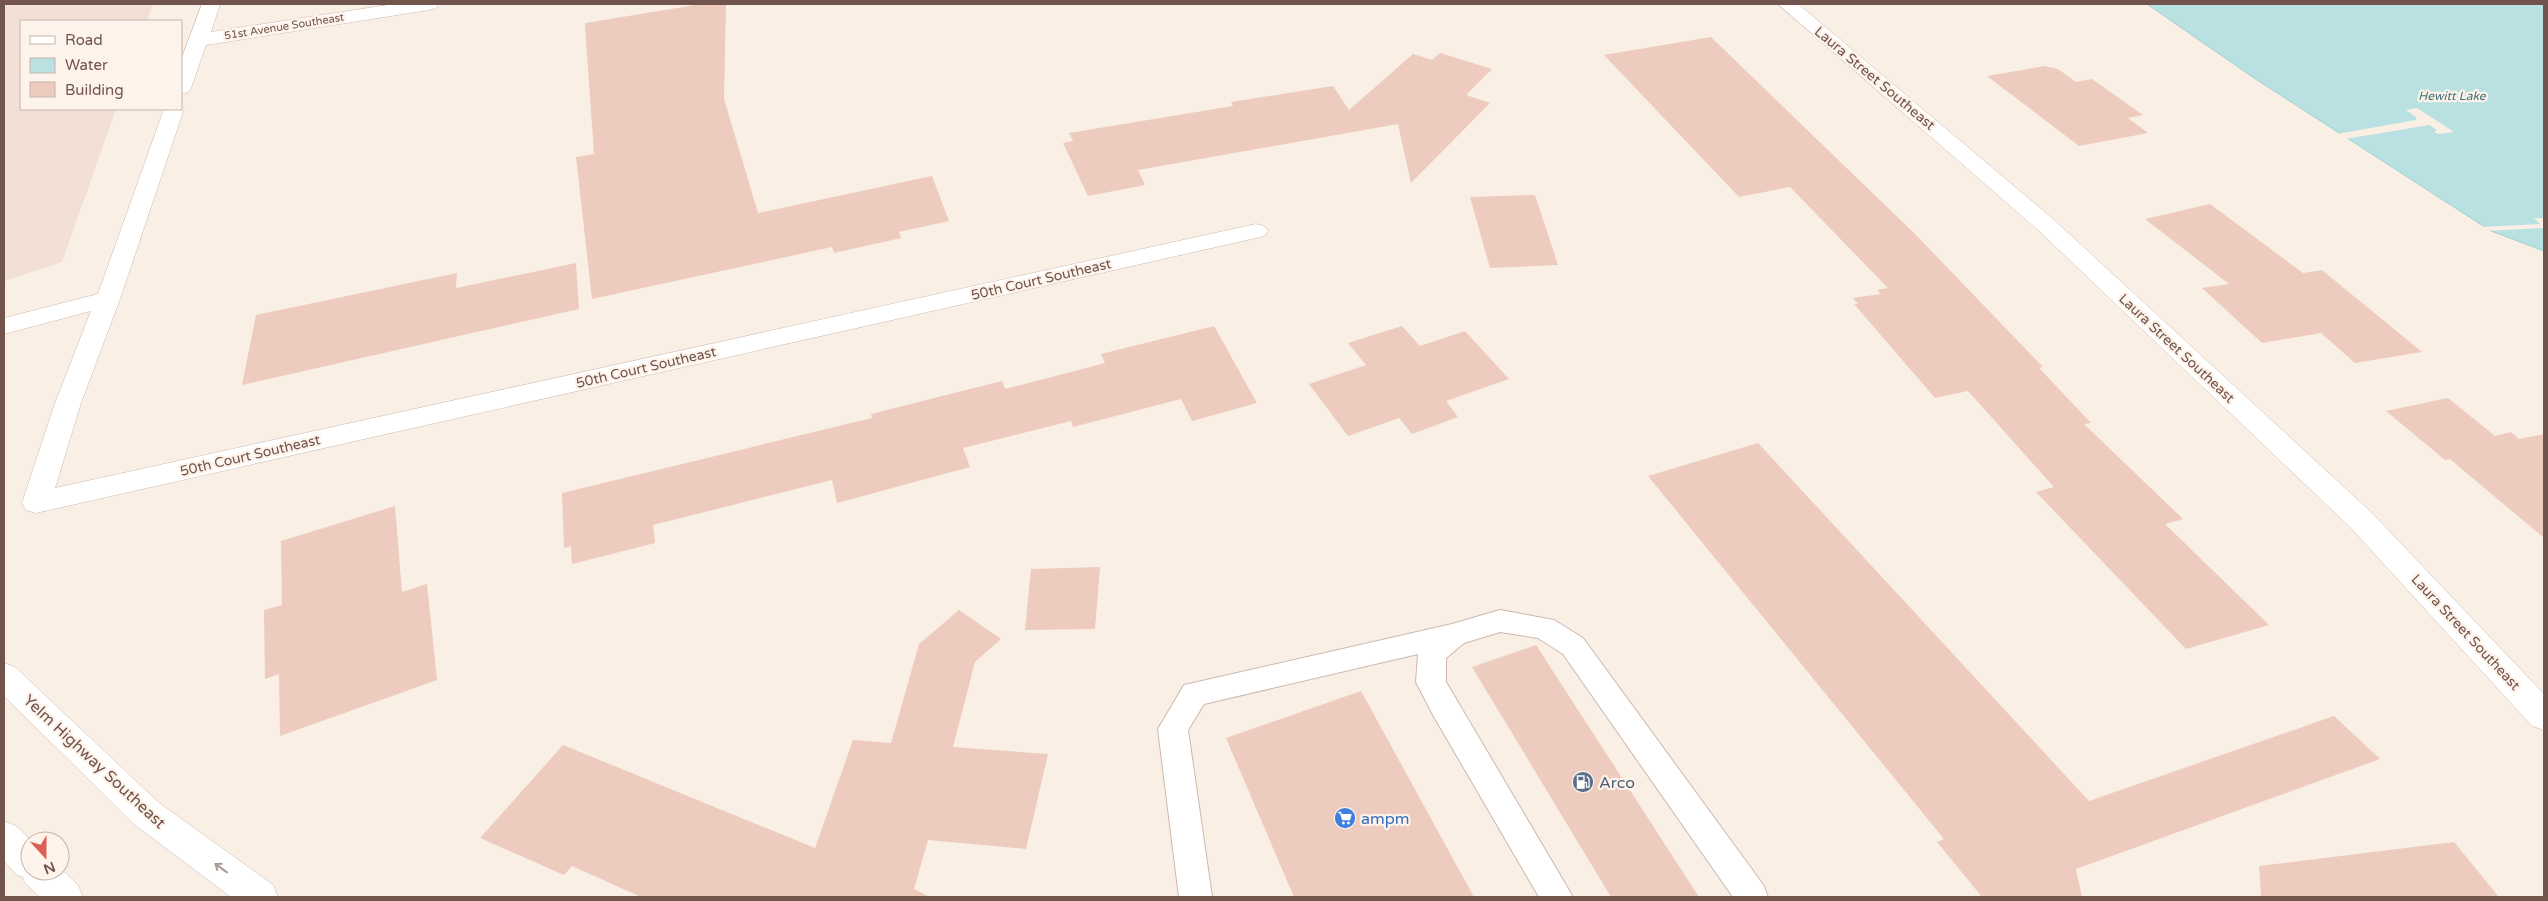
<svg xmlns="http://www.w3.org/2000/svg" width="2548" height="901" font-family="'Varela Round',sans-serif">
  <rect width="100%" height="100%" fill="#faefe4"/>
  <path fill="#f1e0d3" d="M4,4H153L147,21H21V109H116L62,262L4,281Z"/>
  <path fill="#bae1e2" stroke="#a1d1d3" d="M2147,4H2544V251L2491,231L2254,78Z"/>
  <path fill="#faefe4" d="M2417,108L2454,132L2438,134L2434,132L2437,130L2429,125L2345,139L2337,134L2416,120V117L2406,110Z
    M2534,218H2544V228L2487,231L2481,227L2540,224Z"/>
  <path fill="#edcbbe" d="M701,4H726L724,99L758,213L932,176L949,221L899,232L901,238L834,253L832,247L592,299L576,157L594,154L585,26L586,23Z
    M1711,37L1916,235L2043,367L2039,368L2091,423L2084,424L2183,519L2165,524L2269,625L2186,649L2036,492L2054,487L1968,391L1935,398L1854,304H1858L1853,298L1881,294L1877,290L1888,288L1790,187L1739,197L1604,55Z
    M1440,53L1492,69L1466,95L1490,103L1411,183L1398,124L1138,170L1145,185L1088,196L1063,143L1073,141L1069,133L1233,106L1231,102L1333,86L1349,110L1413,54L1432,60Z
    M2045,66L2058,69L2076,82L2092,79L2143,115L2128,118L2148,133L2079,146L1987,76Z
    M1535,195L1558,265L1490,268L1470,197Z
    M2210,204L2303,273L2322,270L2422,352L2355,363L2321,333L2262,343L2202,288L2229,284L2145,219Z
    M576,263L579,309L242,385L256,315L457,273L456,288Z
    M1214,326L1257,403L1192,421L1181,399L1073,427L1071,421L963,448L970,467L837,503L832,480L653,525L655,543L572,564L571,546L564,548L562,493L872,418L871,414L954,393L1002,381L1005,389L1105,363L1101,354Z
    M1402,326L1420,346L1465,331L1509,379L1446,401L1458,417L1412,434L1399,418L1348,436L1309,384L1366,365L1348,343Z
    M2448,398L2495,436L2511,432L2519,439L2544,434V538L2450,459L2445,460L2386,411Z
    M1758,443L2089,801L2334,716L2380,759L2076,869L2082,897H1982L1937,842L1944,839L1648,476Z
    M395,506L402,592L427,584L437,680L280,736L279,674L265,679L264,610L282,605L281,541Z
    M1100,567L1095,629L1025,630L1031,569Z
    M959,610L1001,639L975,662L953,747L1048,754L1026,849L928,840L914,889L930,897H641L572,866L564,875L480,838L563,745L815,848L853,740L891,743L919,644Z
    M1536,645L1699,897H1611L1472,667Z
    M1361,691L1474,897H1294L1226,738Z
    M2454,842L2499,897H2261L2259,866Z"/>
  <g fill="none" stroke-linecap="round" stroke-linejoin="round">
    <g stroke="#cdb8af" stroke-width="2">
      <path id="service" d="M1500,610L1554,620L1583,638L1764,886L1768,897H1733L1563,654L1538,638L1500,632L1464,643L1446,658V682L1573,897H1539L1433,715L1416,682L1418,654L1204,704L1188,730L1212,897H1179L1158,729L1184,685L1452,624Z"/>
    </g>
    <g stroke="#cdb8af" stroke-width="1">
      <path id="minor" d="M202,4H220L211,32L394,4H438L436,8L429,10L206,45L191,88L188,92L181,94V60Z
        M1778,4H1798L2053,219L2371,512L2544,694V730L2532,726L2351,528L2037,229Z
        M181,105L184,109L120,299L81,403L55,488L1256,224L1264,226L1268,231L1264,236L1256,238L36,513L26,510L22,503L55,403L91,311L4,334V318L98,294L164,109H181Z"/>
    </g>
    <g stroke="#cfb7ac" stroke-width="1">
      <path id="secondary" d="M4,663L15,667L158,802L273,885L278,897H231L134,824L4,696Z
        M4,821L16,826L32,841H30V871H60V868L78,885L83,897H40L25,883L23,877L17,875L4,861Z"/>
    </g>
    <use href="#service" fill="#fff" fill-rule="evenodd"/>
    <use href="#minor" fill="#fff" fill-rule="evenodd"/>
    <use href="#secondary" fill="#fff" fill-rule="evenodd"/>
  </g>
  <defs><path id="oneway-shaft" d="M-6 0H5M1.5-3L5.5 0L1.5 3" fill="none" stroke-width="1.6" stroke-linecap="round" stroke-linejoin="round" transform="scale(1.25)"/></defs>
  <use stroke="#aa9894" href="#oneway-shaft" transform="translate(221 868) rotate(-144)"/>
  <defs>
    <g id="fuel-disc" transform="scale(1.125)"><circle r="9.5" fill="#5c6f8a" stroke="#fdf3ea"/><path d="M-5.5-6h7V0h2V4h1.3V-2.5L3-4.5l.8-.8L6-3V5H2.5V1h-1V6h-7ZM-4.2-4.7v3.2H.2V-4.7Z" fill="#fff"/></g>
    <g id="supermarket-disc" transform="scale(1.125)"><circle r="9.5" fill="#3f7fe0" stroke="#fdf3ea"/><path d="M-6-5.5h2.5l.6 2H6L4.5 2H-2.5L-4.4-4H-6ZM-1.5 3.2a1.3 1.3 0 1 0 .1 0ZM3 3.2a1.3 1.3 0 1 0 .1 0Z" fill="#fff"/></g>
  </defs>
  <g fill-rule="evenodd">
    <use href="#fuel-disc" x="1583" y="782"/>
    <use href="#supermarket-disc" x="1345" y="818"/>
  </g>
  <g text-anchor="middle" stroke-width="4.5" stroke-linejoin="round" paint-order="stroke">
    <g font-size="11" fill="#71544c" stroke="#fdf3ea">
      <text transform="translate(284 26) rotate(-9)" y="4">51st Avenue Southeast</text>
    </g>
    <g font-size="12" font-style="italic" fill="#417275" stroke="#fdf3ea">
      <text x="2452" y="100">Hewitt Lake</text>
    </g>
    <g font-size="14" fill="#71544c" stroke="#fdf3ea">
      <text transform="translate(1875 78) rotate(40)" y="5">Laura Street Southeast</text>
      <text transform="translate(1041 279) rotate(-13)" y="5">50th Court Southeast</text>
      <text transform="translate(2177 348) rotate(43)" y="5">Laura Street Southeast</text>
      <text transform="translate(646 367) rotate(-13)" y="5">50th Court Southeast</text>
      <text transform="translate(250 455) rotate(-13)" y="5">50th Court Southeast</text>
      <text transform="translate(2466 632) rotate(47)" y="5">Laura Street Southeast</text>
    </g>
    <g font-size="16" fill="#71544c" stroke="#fdf3ea">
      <text transform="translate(95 761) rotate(43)" y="6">Yelm Highway Southeast</text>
    </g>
    <g font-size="16" fill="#4e5e75" stroke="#fdf3ea" text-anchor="start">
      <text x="1599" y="788">Arco</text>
    </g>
    <g font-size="16" fill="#366cbe" stroke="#fdf3ea" text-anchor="start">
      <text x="1361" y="824">ampm</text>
    </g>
  </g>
  <rect width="2548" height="901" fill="none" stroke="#71544c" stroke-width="10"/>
  <rect x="20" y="20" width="162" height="90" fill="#fdf3ea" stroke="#c5b3ab"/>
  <rect x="30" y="36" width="25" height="8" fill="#ffffff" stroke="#c5b3ab"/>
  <text x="65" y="45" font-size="15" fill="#71544c">Road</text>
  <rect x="30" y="58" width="25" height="15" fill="#bae1e2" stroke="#c5b3ab"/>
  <text x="65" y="70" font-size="15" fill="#71544c">Water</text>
  <rect x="30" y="82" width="25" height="15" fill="#edcbbe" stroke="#c5b3ab"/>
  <text x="65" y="95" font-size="15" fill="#71544c">Building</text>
  <g transform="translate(45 856) rotate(159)"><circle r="24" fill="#fdf3ea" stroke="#c5b3ab"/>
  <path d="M0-4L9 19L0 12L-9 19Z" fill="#db6053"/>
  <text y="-8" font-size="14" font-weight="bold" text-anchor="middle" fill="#71544c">N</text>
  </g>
</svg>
